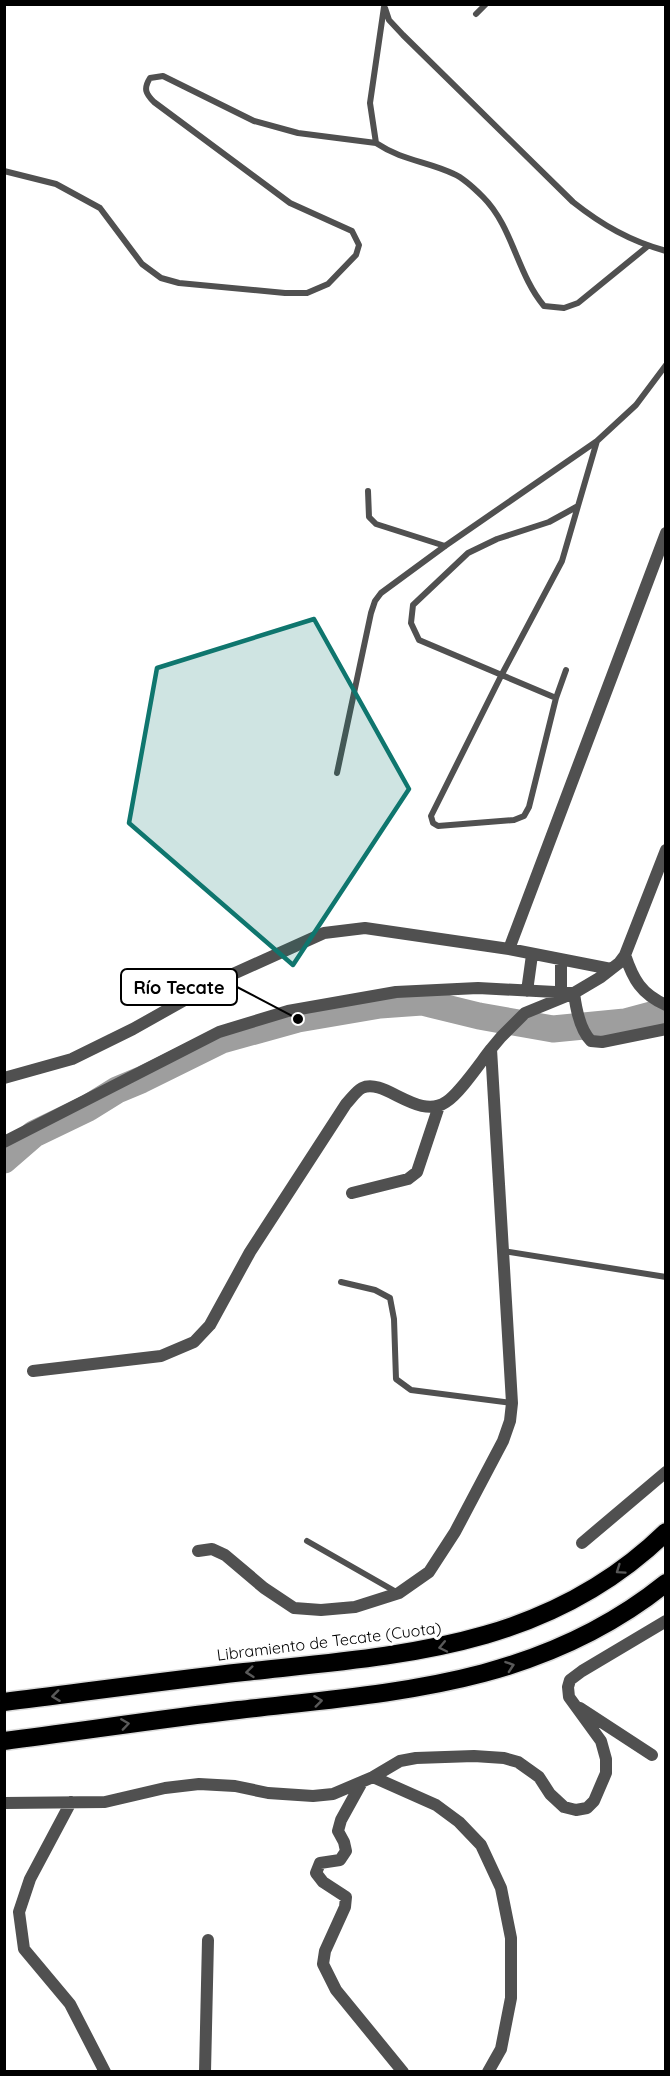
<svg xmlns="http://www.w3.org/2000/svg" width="670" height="2076" font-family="Quicksand,sans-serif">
  <rect width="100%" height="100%" fill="#fff"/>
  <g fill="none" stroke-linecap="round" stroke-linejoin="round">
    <path stroke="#9e9e9e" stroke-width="27" d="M4,1160L34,1134L88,1108L117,1090L141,1080L222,1040L298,1019L380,1005L422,1002L479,1016L553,1029L625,1022L666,1011"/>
    <g stroke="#dbdbdb" stroke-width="21">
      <path id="highway" d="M4,1702C84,1692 164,1681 244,1672C399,1655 546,1649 666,1532
        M4,1741C82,1731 160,1719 238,1710C393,1692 538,1686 666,1583"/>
    </g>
    <path stroke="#505050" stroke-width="6" d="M384,7L370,103L376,143C403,161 427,161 454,174C463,178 475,189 483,197C513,227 517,274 544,306L564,308L578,303L648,246
      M385,8L389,20L403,35L573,202C602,225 630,241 666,251
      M476,14L486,4
      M4,171L56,184L100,208L142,264L161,278L179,283L285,293H307L328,284L356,255L359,245L352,231L290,203L154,102C146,94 143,89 150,78L163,76L254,121L298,133L376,143
      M368,491L369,517L376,524L445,546
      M566,670L556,698L529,807L524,816L514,820L438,826L433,823L431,816L501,676L562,561L578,506
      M556,698L419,640L411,623L413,605L468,553L497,539L549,522L578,506L597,441
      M337,773L371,613L375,601L381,593L445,546L597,441L636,405L666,365
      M503,1251L666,1277
      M341,1282L375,1290L390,1298L394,1319L396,1379L411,1390L512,1403
      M307,1541L398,1593"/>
    <path stroke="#505050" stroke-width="12" d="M509,949L666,533
      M625,955C633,979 641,994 666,1005
      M561,960V993
      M527,991L532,955
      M4,1078L72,1059L133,1029L222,979L324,933L365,928L509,949L611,969
      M4,1142L219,1032L288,1011L396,992L478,988L574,993L601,977L619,963L625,955L666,850
      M352,1193L408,1179L417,1172L439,1106
      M33,1371L161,1356L194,1342L210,1325L250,1252L346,1104C351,1099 356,1091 362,1088C384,1077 418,1121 446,1102C460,1093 480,1063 491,1049
      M582,1543L666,1472
      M198,1551L212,1549L225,1555L264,1588L294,1608L321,1610L355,1607L399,1593L429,1572L455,1532L503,1441L510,1421L512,1403L491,1049L501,1037L525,1013L574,993C576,1009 580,1030 591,1041L602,1042L666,1029
      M580,1708L652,1755
      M373,1777L436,1805L459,1822L481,1845L501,1888L511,1938V1998L501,2049L488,2072
      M362,1782L341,1820L338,1831L344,1842L346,1851L340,1860L320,1863L316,1873L323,1882L346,1897L345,1907L325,1951L323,1964L336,1990L403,2072
      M71,1802L30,1879L19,1912L24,1949L70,2004L105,2072
      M4,1803L105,1802L165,1788L199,1784L235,1786L268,1793L313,1796L333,1794L373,1777L400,1761L416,1758L474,1756L504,1758L518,1762L539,1777L550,1794L564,1807L576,1810L587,1808L594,1801L606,1773V1759L601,1741L569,1697L568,1687L570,1680L582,1671L666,1621
      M205,2072L208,1940"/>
    <use href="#highway" stroke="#000" stroke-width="18"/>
  </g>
  <defs><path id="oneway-chevron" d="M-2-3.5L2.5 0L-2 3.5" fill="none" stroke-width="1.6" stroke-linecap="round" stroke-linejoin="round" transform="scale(1.5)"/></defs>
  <g stroke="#595959">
    <use href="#oneway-chevron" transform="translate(620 1570) rotate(145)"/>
    <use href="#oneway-chevron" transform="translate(443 1647) rotate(168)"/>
    <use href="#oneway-chevron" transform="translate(510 1666) rotate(-19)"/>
    <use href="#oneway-chevron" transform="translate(250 1672) rotate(174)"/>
    <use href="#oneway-chevron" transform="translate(56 1696) rotate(173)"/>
    <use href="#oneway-chevron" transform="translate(318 1701) rotate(-7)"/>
    <use href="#oneway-chevron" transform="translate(125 1724) rotate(-8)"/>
  </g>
  <path fill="#0f766e" fill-opacity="0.2" stroke="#0f766e" stroke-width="4.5" stroke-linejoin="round" d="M314,619L409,789L293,965L129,823L157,668Z"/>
  <g text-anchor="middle" stroke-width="6" stroke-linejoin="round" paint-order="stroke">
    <g font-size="16" fill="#000" stroke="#fff">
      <text transform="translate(329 1641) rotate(-7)" y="6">Libramiento de Tecate (Cuota)</text>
    </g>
  </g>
  <path fill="none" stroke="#000" stroke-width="2" d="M298 1019L237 987"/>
  <circle fill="#000" stroke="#fff" stroke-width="2" cx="298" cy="1019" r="6"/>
  <rect fill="#fff" stroke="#000" stroke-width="2" x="121" y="969" width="116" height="36" rx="6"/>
  <g font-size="18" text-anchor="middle" font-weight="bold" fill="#000">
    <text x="179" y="994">Río Tecate</text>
  </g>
  <rect width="670" height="2076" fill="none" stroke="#000000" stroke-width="12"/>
</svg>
